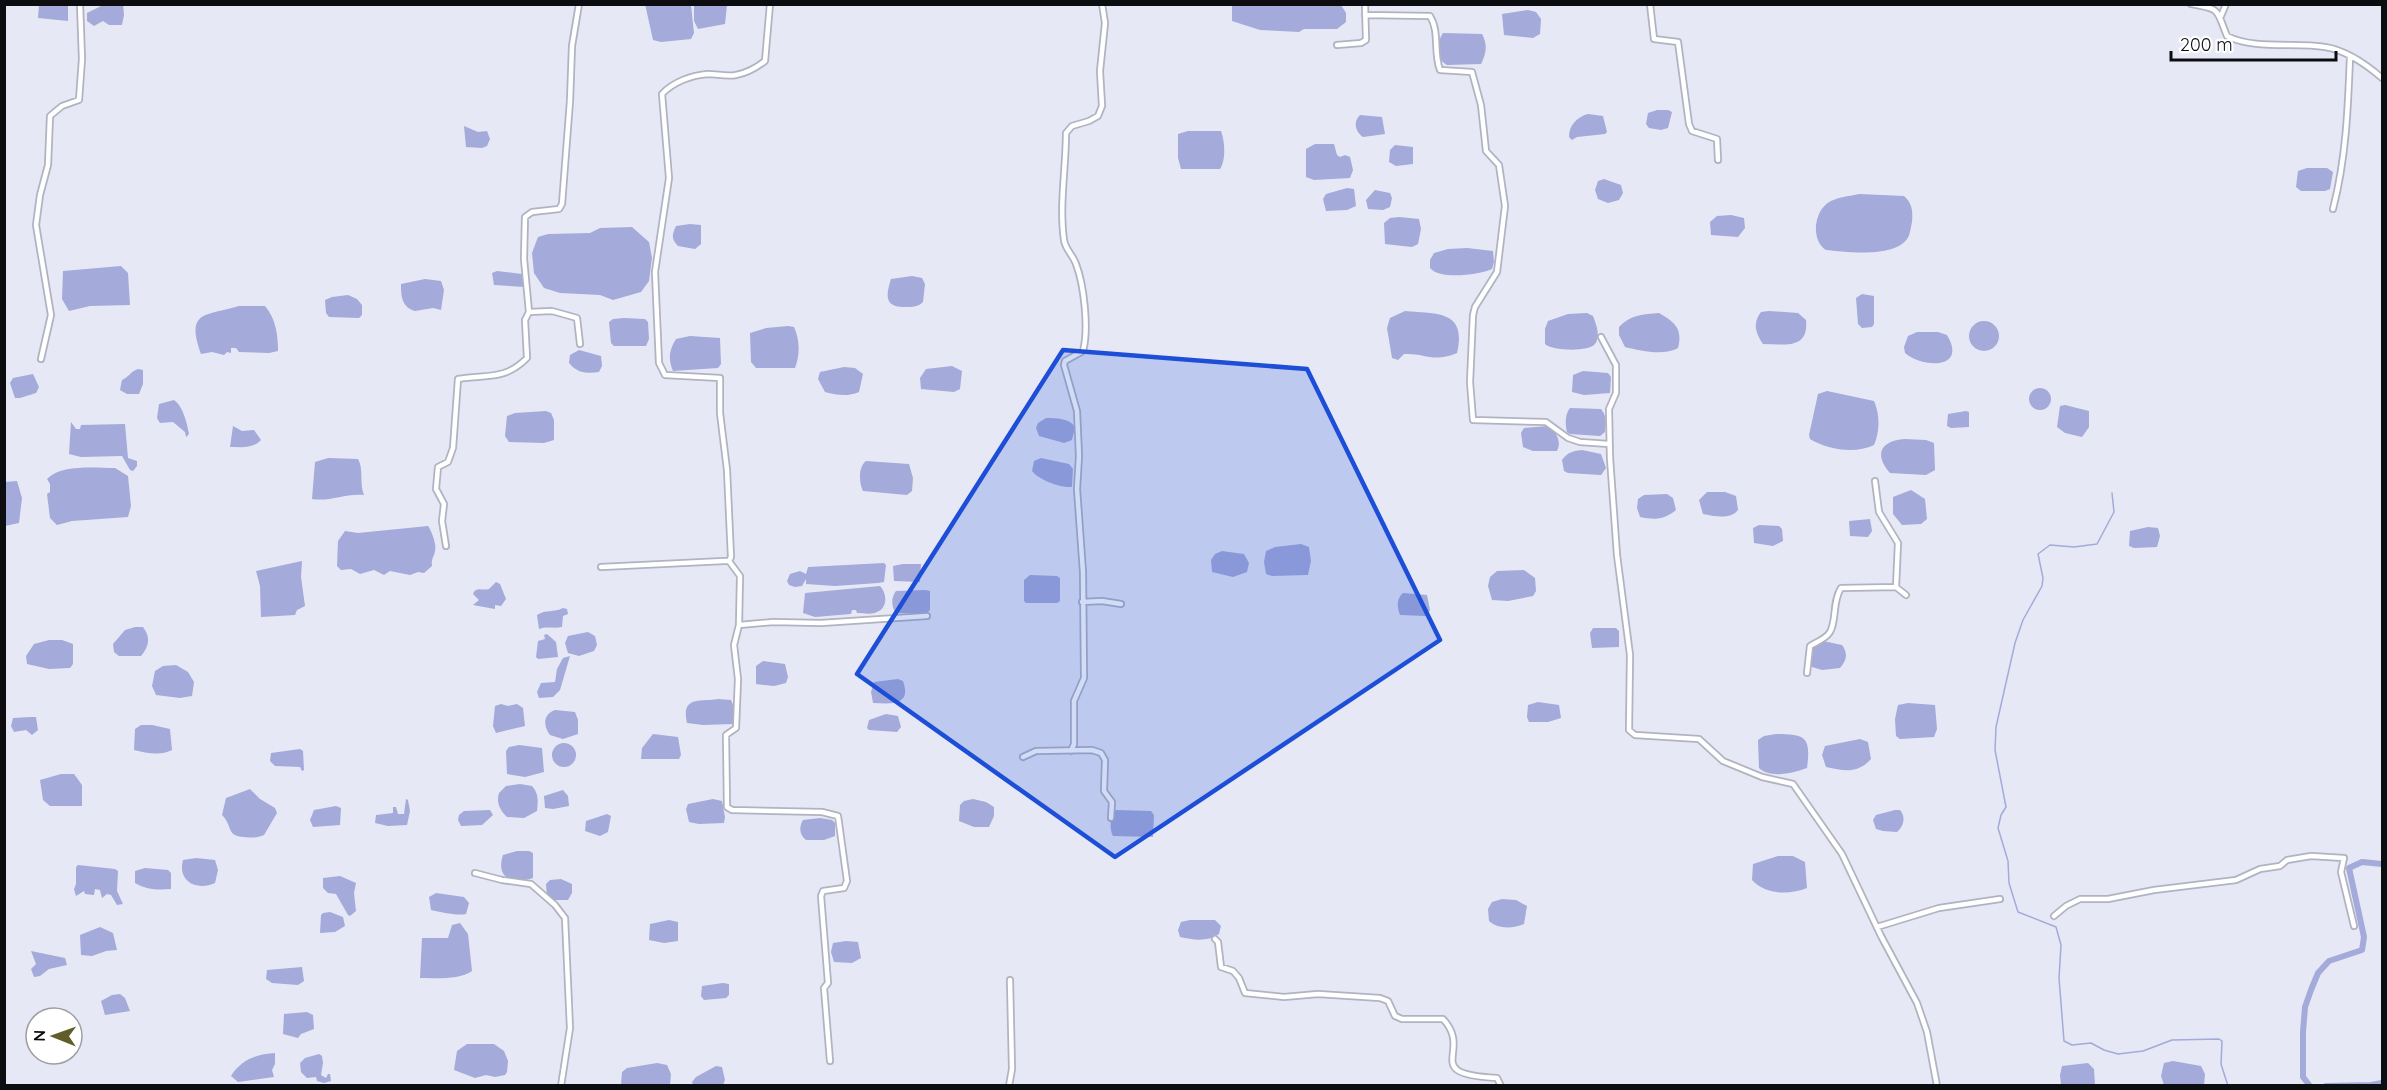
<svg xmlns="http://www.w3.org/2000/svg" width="2387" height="1090" font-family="Quicksand,sans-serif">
  <rect width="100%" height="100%" fill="#e6e8f6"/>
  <path fill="#a4aad9" d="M123,4L124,15L122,25H109L103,21L94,26L87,21V13L103,5Z
    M645,4L691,5L694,33L691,39L661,42L653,40Z
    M1232,4L1341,5L1346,13V22L1337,29H1304L1299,32L1260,30L1232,21Z
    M39,5H68V21L38,18Z
    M694,5H727L725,24L698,29L694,21Z
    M1528,10L1536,12L1541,19L1540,34L1533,38L1504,35L1502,14Z
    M1443,33L1482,34C1488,45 1486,54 1481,64L1447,65C1435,59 1436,43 1443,33Z
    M1657,110H1668L1672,112L1668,128L1661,130L1649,128L1646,124L1648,113Z
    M1588,114L1603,116L1607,132L1605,134L1577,137L1572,140L1569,137C1569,125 1577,117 1588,114Z
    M1360,115L1382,117L1385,134L1363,137C1355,131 1353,122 1360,115Z
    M464,126L478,132L487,131L490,139L487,146L482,148L466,147Z
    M1188,131H1221C1225,141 1226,160 1220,169H1181L1178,158V134Z
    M1315,144H1334L1337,155L1340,157L1345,155L1350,157L1353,170L1350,178L1314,180L1306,177V149Z
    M1395,145L1413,147V164L1396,166L1389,162L1390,150Z
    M2307,168H2327L2333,172L2330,189L2325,191H2301L2296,187L2298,171Z
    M1604,179L1621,185L1623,193L1619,200L1608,203L1598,199L1595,190L1598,181Z
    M1347,188L1354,189L1356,206L1347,210L1326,211L1323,199L1326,194Z
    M1375,190L1390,193L1392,198L1390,207L1383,210L1368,209L1366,200Z
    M1859,194L1904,196C1912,203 1913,211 1912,222C1911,226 1910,236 1907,239C1893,258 1846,252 1826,250C1810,240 1814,209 1831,201C1839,197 1850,196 1859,194Z
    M1731,215L1744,218L1745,228L1738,237L1711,235L1710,222L1717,216Z
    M1399,217L1419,219L1421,229L1418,244L1412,247L1385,244L1384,223L1390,218Z
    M690,224L701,225V244L695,249L678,246C671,239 672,235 676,226Z
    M632,227L649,242L652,258L649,281L641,292L613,300L600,295L560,293L544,288L534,273L532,253L538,237L548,234L590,233L600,228Z
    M1467,248L1493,251L1494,262L1492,269C1478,275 1440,280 1430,268V260L1434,253L1448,249Z
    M121,266L128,273L130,305L90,306L69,311L62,299L63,271Z
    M497,271L522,274L525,287L494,285L492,273Z
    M912,276L922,278L925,284L923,302C918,307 912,307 904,307C884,307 886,295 891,279Z
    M425,279L441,281L444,290L441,310L433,308L415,311C402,307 401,297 401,284Z
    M1862,294L1874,296V324L1872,327L1862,328L1858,324L1856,298Z
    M348,295L357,299L362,305V315L359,318L329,317L326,313L325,300L332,297Z
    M239,306H265C276,319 278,335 278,351L269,353L239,352L236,348H231V353L227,352L224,355L212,352L201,354C185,310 206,316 239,306Z
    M1405,311C1437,314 1467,310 1457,353C1432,363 1426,353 1404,354L1398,360L1392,358L1387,328L1390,318Z
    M1769,311L1798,313L1806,320C1809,350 1784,344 1763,344C1756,333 1752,324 1761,312Z
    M1587,313L1593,316C1596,324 1601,336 1595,344C1589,352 1552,351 1545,344V329L1548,321L1568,314Z
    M1659,313C1675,322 1683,329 1678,348C1664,356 1641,351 1625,347L1619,335V327C1630,315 1643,314 1659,313Z
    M624,318L645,319L648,322L649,339L646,346H614L611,343L609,322L613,319Z
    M1969 336a15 15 0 1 1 30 0a15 15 0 1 1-30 0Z
    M788,326L794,327C800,340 800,355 795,368H756L751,362L750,333L766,328Z
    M1917,332H1938L1947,335C1968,370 1922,368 1905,353L1904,347L1908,336Z
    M690,336L720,338L721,364L718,368L673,371C668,359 669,350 676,339Z
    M579,350L601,356L602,366L599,372C587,374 577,373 569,363L570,355Z
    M952,366L962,371L960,389L954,392L921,389L920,378L926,369Z
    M844,367L855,368L863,374L859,392C847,397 837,395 825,392L818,379L820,372Z
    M138,369L143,370V384L139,394H127L120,390L122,380C129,377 131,371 138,369Z
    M1583,371L1608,373L1611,377L1610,393L1584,395L1572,392L1573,375Z
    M33,374L39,387L36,393L20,398H15L10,383L13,378Z
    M2029 399a11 11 0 1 1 22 0a11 11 0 1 1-22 0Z
    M1827,391L1874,401C1880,415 1880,431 1874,445C1855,454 1828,450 1810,439L1809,435L1818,394Z
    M174,400C183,406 187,423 189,434L186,437L185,432L173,422L160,423L157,418L159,404Z
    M2065,405L2089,411V427L2082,437L2065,433L2057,427L2060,406Z
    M1570,408L1601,409C1607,416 1606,423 1605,432L1600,436L1570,434L1567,432C1565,424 1565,414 1570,408Z
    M546,411L551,413L554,420V440L544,443L509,442L505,436L507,416L515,413Z
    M1966,411L1969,412V427L1951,428L1947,426L1948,414Z
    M1046,418C1057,418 1069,418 1075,427L1072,440L1064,443L1039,436L1036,428L1038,423Z
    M71,422L76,429H80L81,425L125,424L128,458L137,461V466L133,471L130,470L122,456L81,457L69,454Z
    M233,426L242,431L254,430L261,440C253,449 241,447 230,447Z
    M1548,426C1556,432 1562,441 1557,451H1533L1523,447L1521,433L1524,428Z
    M1904,439L1926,440L1934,443L1935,470L1926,475L1890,473C1874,455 1880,441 1904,439Z
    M1582,450L1601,454L1606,468L1601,475L1568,473L1564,471L1562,460C1568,452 1573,451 1582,450Z
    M328,458L358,459C364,469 359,483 364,495C346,493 330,502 312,499L315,462Z
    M1041,458L1069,464L1073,469L1072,487C1060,488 1039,480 1032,471L1034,461Z
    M866,461L909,464L913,478L912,491L907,495L863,491C859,483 858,467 866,461Z
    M115,468L128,476L131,506L128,517L72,521L57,525L50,518L47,494L50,492V484L47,479C61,464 96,468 115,468Z
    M17,481L22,498L19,523L5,526V482Z
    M1911,490L1925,499L1927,519L1921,524L1902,525L1893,514V497Z
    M1707,492H1725L1736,496L1738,510C1730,520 1714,516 1703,514L1699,500Z
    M1667,494L1673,498L1676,510C1664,520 1654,520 1640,517L1637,508L1638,499L1644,495Z
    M1870,519L1872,531L1868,537L1850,536L1849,521Z
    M1759,525L1779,526L1782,529L1783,541L1773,546L1754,543L1753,528Z
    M428,526C431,530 437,544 435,551C434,557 431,559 432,566L424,573L418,572L410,575L390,571L384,575L374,570L360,574L351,569L341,570L337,566L338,541L345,531L358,533Z
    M2148,527L2158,528L2160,536L2157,547L2134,548L2129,546L2130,531Z
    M1301,544L1309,547L1311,561L1308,575L1272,576L1266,574L1264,562L1266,551L1275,547Z
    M1222,551L1244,554L1249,563L1247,572L1233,577L1212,572L1211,560L1215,554Z
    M302,561L301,577L305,606L297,610L295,615L261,617L260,586L256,571Z
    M884,563L886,565L884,582L878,583L835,586L806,584V579L802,586L795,587L789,585L787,581L790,574L800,571L806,574L808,567Z
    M903,564H921L920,582L894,581L893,566Z
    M1524,570L1535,578L1536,591L1533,596L1508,601L1492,600L1488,586L1490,577L1497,571Z
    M1030,575L1057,576L1060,578V601L1057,603H1026L1024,601V580Z
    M496,582L500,584L506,599L501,606L495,605V609L473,605L479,600L473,594C476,586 483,591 489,589Z
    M880,586C887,593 888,608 877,612C872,615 863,613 857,613L856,610H852L851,614L815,617L803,613L805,593Z
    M925,590L930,591V610L927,613H896C891,607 891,597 896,591Z
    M1403,593L1427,595L1430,610L1426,616L1400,615C1397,607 1396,599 1403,593Z
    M563,608L567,609L568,614L563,616L562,627C554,629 547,626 539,629L537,615C546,609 554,613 563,608Z
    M135,627H143C151,638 149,646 141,656H119L114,652L113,644L125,630Z
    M1593,628H1616L1619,631V647L1592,648L1590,633Z
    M588,632L595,636L597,645L594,651L579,656L568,653L565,643L568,636Z
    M547,634L556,642L558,657L538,659L536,657L538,641L545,639L544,635Z
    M49,640H62L73,644V664L70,668L49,669L27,664L26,656L34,644Z
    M1823,641L1842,645C1848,653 1847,660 1840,668L1822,670L1812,667L1810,664L1811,647Z
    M570,656L560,690L553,697L539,698L537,692L541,683L555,682L557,669L563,658Z
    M763,661L785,664L788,677L786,683L774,686L756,684V666Z
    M176,665L188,672L194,682L192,696L180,698L156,695L152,686L155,671L163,666Z
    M898,679L903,681C912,706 891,704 873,703L871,692L874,682Z
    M718,699L731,700L734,707L733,724L703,725L687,723C681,696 699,702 718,699Z
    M1538,702L1559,705L1561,718L1548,722H1529L1527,717L1528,705Z
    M1908,703L1935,705L1937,729L1934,737L1900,739L1896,736L1895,719L1898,705Z
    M501,704L508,706L517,704L523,708L525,726L496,733L493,726L495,706Z
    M555,710L575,712L578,720V734L563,739L550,735C543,726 543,714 555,710Z
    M886,714L898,716L901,727L897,732L869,730L867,728L869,720Z
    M31,717H36L38,730L32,735L26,730L14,732L11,726L13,718Z
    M152,725L170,729L172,750C161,756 146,753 134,750L135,729L141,725Z
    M653,734L678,737L681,755L679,759H641L642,748Z
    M1776,734C1806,734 1811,737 1807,768C1793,773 1771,779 1759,768L1758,740L1764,736Z
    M1860,739L1868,742L1871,759C1857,774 1845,771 1826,767L1822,755L1825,746Z
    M552 755a12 12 0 1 1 24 0a12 12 0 1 1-24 0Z
    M519,745L542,748L544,772L525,777L507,774L506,751L509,747Z
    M300,749L303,751L304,770L302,771L300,767L275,766L270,761L271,753Z
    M61,774H74L82,785V806H50L43,800L40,780Z
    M520,784L532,786C539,794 538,801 537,811L524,818L507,817C500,810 496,803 499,793L506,786Z
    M250,789L260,799L275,808L277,813L264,835C256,838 252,838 244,837C226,836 233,826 222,815L226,798Z
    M563,790L568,796L569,806L553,809L545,808L544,796Z
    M406,799L408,800L410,811L407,825L388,826L375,823L376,815L393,813V807H396L398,814H404Z
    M713,799L722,801L725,817L724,823L699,824L689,822L686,809L688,804Z
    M973,799L986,802L994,807V816L989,827H974L959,821L960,805L964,801Z
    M336,806L341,808L340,825L313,827L310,820L314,810Z
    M490,810L493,815L482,825L461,826L458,820L459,815L464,811Z
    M1116,810L1151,811L1154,815L1153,837L1113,836C1109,829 1110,815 1116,810Z
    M1895,810H1900C1906,817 1904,826 1897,832L1883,831L1876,829L1873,820L1876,815Z
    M607,814L611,816L608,832L600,836L585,831L586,821Z
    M820,818L832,820L835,823V836L824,840H806C799,834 799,827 803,820Z
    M517,851H529L533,853V878C514,884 495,879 503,855Z
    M1778,856H1793L1805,862L1807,888C1789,895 1766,895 1752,880L1753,864Z
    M196,858L215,860L218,870L215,883C197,891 177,882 183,860Z
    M78,865L115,869L118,871L117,891L123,904L117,905L111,895L107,894L102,898L100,890L95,889L94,895L85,894L84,891L76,896L74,889L76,884V867Z
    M145,868L168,870L171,873V889C158,890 147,890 135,883V871Z
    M340,876L356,883L354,893L356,911L350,916L348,915L336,894L328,893L323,888V878Z
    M561,879L572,884V893L568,900H553L547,897L546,884L550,880Z
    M436,893L464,897L469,903L466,914C456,916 442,912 431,910L429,897Z
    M1502,899L1516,900L1527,906L1524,924C1512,929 1498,929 1489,921L1488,909L1492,902Z
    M330,912L343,917L345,926L335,932L320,933L321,915L323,913Z
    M669,920L678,922V941L664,943L649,940L650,924Z
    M1190,920H1215L1221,926L1219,934C1207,942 1194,940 1180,937L1178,930L1181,922Z
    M460,923L468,934L472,971C460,980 435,978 420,978L422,938H448L452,925Z
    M100,927L113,933L117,950L106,951L92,956L81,955L80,935Z
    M846,941L858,942L861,958L852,963L834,962L831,952L833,943Z
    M31,951L65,958L67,965L49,969L40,976L34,977L31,969L36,964Z
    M302,967L304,981L298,985L272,983L266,979L267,970Z
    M723,983L729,984V995L726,998L704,1000L701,996L702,986Z
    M120,994L125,998L130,1011L105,1015L101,1001L112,995Z
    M307,1012L313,1015L314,1029L301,1034L298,1038L283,1034L284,1014Z
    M467,1044H494L504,1051L508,1061L507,1072L505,1075L495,1077L486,1075L475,1078L454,1070L457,1051Z
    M275,1053V1064L272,1070L274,1077L238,1082L231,1076C241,1060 256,1054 275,1053Z
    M319,1054L322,1056L323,1063L321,1075L326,1078L328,1074H330L331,1081L324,1083L317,1081L316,1077L307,1078L301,1072L300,1063L305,1058Z
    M2173,1061L2201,1066L2205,1074L2204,1085H2164L2161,1076L2164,1063Z
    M657,1063L667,1065L671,1074L670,1085H621L622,1072L627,1068Z
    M2088,1063L2094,1069L2095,1085H2061L2060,1075L2062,1066Z
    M716,1066L722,1067L725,1080L723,1085H693L692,1082L696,1077Z"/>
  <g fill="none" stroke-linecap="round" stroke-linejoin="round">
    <path stroke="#a4aad9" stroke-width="1.5" d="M2112,493L2114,512L2097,544L2074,547L2050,545L2038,554L2043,578L2042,586L2023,620L2015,643L1996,727L1995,750L2006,807L2001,815L1998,828L2008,861L2009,883L2018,912L2056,927L2061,945L2059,978L2064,1041L2072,1045L2091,1043L2104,1050L2118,1054L2143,1051L2172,1040L2219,1039L2222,1041L2221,1064L2228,1086"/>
    <path stroke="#a4aad9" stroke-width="6" d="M2310,1086L2303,1077V1032L2305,1007L2311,990L2318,973L2329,961L2362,950L2364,937L2349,868L2362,862L2382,864
      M2326,1086L2371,1085L2382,1083"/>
    <g stroke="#b1b3c0" stroke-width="8">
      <path id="street" d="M1650,4L1654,39L1678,42L1689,124L1692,131L1717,139L1718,160
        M2191,4C2222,9 2216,10 2227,36C2254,50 2296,42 2325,47C2345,50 2367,65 2382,78
        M1365,15L1430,16C1440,32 1433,52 1440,70L1472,72L1481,105L1486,151L1499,165L1505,206L1497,272L1475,307L1473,315L1470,382L1473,420L1546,422L1568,438L1580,442L1609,444
        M2221,16L2226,4
        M1337,45L1361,43L1366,40L1365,4
        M2333,209C2346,159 2348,108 2350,57
        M529,312L524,259L525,217L532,212L559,209L562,204L570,101L572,46L579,4
        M1601,337L1616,365V393L1609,409L1610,458L1617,555L1630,655L1629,730L1635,735L1699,739L1723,761L1762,777L1793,784L1842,854L1881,936L1917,1003L1927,1032L1937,1086
        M41,359L51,315L36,225L40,195L48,165L50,116L62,106L79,100L82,59L80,4
        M1875,481L1879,512L1898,543L1896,587
        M446,546L442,521L444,504L436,489L438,467L448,462L453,448L458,379C487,374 504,381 527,358L525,320L529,312L552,311L577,318L580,344
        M729,561L740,576L739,625L734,645L738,679L736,728L726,735L727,807L732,810L822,812L838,816L847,881L844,888L823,891L821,896L828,983L824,988L830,1061
        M601,567L724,561H729L731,557L727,470L720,413V378L665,375L659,363L655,272L669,178L662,94C673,82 692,75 708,74C717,74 727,77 736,75C747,73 756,68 765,61L770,4
        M1082,602L1102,601L1121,604
        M739,625L773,622L821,623L927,616
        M1807,673L1810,646C1816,642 1826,639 1830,632C1837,620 1832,602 1841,588L1896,587L1906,595
        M1071,751L1074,744V701L1084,678L1083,572L1077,489L1079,456L1077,411L1064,365L1065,361L1083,351C1089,329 1084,285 1076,264C1073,255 1065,249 1064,240C1059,205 1066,168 1066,133L1072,126L1089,121L1098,116L1102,106L1100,71L1105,23L1102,4
        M1023,757L1036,751L1092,750L1101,753L1105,760L1104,791L1112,802L1111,818
        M475,873L502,880L531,884L555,905L565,918L570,1028L561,1086
        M2054,916L2066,906L2080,899H2108L2154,890L2236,880L2260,869L2280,866L2287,860L2311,856L2344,858L2341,872L2354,926
        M1877,927L1939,908L2000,899
        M1215,939L1218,942L1221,967L1233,971L1239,978L1245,993L1284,997L1318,994L1380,998L1388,1001L1395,1016L1402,1019H1443C1474,1052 1419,1074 1497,1078L1501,1086
        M1009,1086L1012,1069L1010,980"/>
    </g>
    <use href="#street" stroke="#fff" stroke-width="4.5"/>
  </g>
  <path fill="#1d4ed8" fill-opacity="0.2" stroke="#1d4ed8" stroke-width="4.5" stroke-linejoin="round" d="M1063,350L1307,369L1440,640L1115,857L857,674Z"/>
  <rect width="2387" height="1090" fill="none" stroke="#0c0d11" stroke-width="12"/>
  <g transform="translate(54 1036) rotate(271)"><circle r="28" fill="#ffffff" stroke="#9e9ea0" stroke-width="1.5"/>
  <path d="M0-4.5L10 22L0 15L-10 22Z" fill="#615d29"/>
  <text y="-9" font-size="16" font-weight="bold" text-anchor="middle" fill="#0c0d11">N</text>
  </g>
  <path d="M2171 51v9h165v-9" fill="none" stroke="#0c0d11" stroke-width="3"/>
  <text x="2180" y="51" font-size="18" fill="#0c0d11" stroke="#ffffff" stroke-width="4.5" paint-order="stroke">200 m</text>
</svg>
